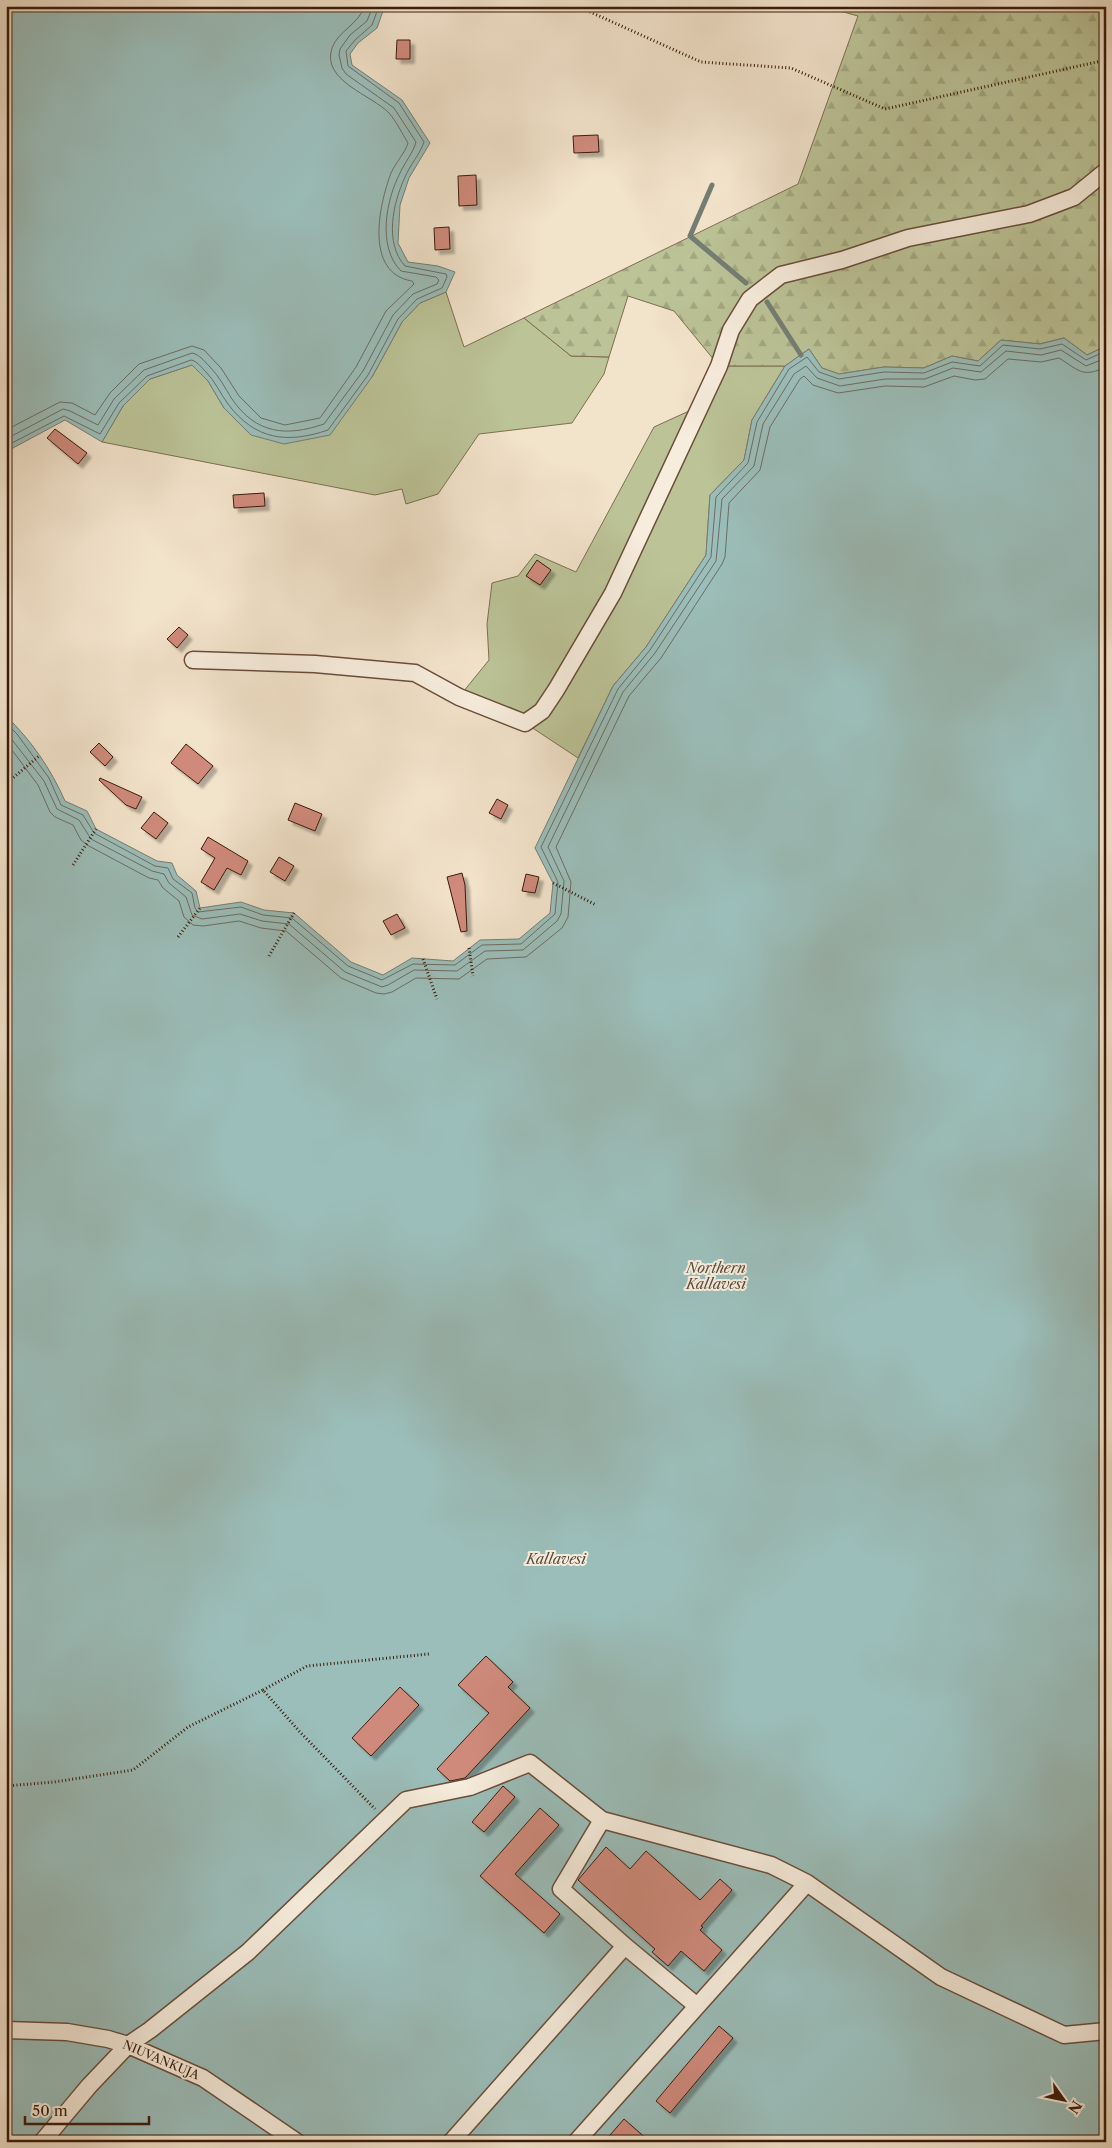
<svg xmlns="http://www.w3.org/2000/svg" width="1112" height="2148" font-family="'Libre Caslon Text',serif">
  <defs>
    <pattern id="forest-firs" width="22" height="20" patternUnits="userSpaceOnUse" patternTransform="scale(1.25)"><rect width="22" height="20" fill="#bbc397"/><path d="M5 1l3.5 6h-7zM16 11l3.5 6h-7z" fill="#a2a781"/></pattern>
    <filter id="shadow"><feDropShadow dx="4.5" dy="4.5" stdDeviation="1" flood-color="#0004"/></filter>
  </defs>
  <rect width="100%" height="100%" fill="#f2e3cb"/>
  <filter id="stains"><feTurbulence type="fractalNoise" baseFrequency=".004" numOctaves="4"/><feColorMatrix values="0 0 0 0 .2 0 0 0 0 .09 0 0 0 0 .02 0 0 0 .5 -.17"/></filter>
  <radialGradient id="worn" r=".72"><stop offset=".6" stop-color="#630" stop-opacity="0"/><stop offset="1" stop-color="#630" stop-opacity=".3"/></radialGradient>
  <path fill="#bbc397" stroke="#7c6f50" d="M446,292L464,347L524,318L571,356L609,357L604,374L572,423L479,434L438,494L406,504L402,489L375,495L102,442L123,406L150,379L192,365L208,381L224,408L372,377L402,322L420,303Z
    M719,366H785L752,420L744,460L710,495L706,555L646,647L613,686L578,758L525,723L459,697L489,660L487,624L492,583L518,576L535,554L576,572L654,427L700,406Z"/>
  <path fill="url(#forest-firs)" stroke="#7c6f50" d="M822,6H1106V346L1087,355L1064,338L1040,344L1001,340L978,361L952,356L924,368L884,367L839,374L822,368L809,349L785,366H719L674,311L628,296L609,357L571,356L524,318L798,184L858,16Z"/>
  <path fill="#9bbeba" stroke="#757d73" d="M6,6H383L384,8L377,28L358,43L350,54L352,65L402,100L430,143L409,178L400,205L398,243L408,262L438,266L455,272L446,292L420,303L402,322L372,377L330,435L284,444L251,435L224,408L208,381L192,365L150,379L123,406L102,442L65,420L13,448L6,456Z
    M1064,338L1087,355L1106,346V2142H6V716C31,740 51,769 65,801L87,811L96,829L157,861L172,863L177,875L196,891L200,908L241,902L264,910L294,913L351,962L383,975L412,958L453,961L480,940L519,939L550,913L553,883L535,848L613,686L646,647L706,555L710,495L744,460L752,420L785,366L809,349L822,368L839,374L884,367L924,368L952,356L978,361L1001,340L1040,344Z"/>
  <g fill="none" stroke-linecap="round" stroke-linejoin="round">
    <path stroke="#6c6c62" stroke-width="1" d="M6,430L60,402L72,403L95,415L110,393L139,364L192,346L204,350L221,368L239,396L261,418L285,425L320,418L356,367L386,311L414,284L412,281C364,273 379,205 391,173C396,162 405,153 408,143C402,133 396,121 389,113C372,95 321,81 332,48C338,31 358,25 365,6
      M6,439L63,409L70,411L98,425L114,399L144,370L192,353C200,355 204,361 210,367C219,376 225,388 232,399C256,434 286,437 324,424L363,371L393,315L413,294L437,284L439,280L436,277L401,271C377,247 386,200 400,173C405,162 413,153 416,142L394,108L346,74L342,68L339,55L340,49L350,35L367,21L373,6
      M6,448L10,444L64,416L100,434L119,403L147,376L191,360C197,361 201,367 206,372C215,381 220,393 228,404C255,440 287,444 328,430L368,375L398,319L417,299L442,288L447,277L446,274L405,266C384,243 393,203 405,177C410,165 420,154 424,142L399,103L348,66L346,51L355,40L372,25L379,6
      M6,723L17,734L49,778L61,805L83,815L94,833L155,866L168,868L173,879L192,893L195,908L198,912L241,907L263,915L292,918L348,966L382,980L413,964L455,965L482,945L521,944L555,914L558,882L541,847L618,689L650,650L711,557L716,497L748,463L757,422L789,369L807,357L819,372L839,379L884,372L924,373L952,362L980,366L1003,345L1040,349L1062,344L1086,360L1106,351
      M6,732L44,781L57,809L79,820L91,839L152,871L164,874L169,883L186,897L192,915L202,919L240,914L262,921L289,924L345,972L382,987L388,985L414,970L457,971L485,951L523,950L557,921L561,914L564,881L548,847L623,692L655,653L716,561L722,499L754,466L763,424L794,374L806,366L817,378L840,386L885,379H925L953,368L981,372L1006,351L1041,355L1061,350L1086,366L1106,358
      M6,742L38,785L50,812L55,817L73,825L81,840L87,845L149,878L158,880L163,888L179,901L184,917L193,925L203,926L239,921L261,928L286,931L341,978L376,993L384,994L392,992L416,978L459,979L487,959L526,957L562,928L568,917L571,882L556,847L629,696L661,658L722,564L725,557L729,503L760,470L770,427L800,379L804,376L813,385L838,393L885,386L924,387L954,376L975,380L985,379L1008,359L1041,362L1059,358C1080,371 1082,378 1106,367"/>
    <path stroke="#757d73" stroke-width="5" d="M712,185L690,236L746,283
      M767,302L801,355"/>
  </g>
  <path fill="#cf8a7b" stroke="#3c1b09" filter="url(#shadow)" d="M397,40H410V59H396Z
    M598,135L599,152L574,153L573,136Z
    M476,175L477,205L459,206L458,176Z
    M449,227L450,249L435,250L434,228Z
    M55,429L87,453L78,464L47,438Z
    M264,493L265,506L234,508L233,495Z
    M537,560L551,570L540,585L526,576Z
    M179,627L188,635L177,648L167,639Z
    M99,743L113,757L105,766L90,752Z
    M186,744L213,766L198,784L171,763Z
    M100,778L142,797L136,809L126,805L99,780Z
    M497,799L508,805L501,819L489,813Z
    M295,803L322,814L315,831L288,820Z
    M154,812L168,823L156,839L141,828Z
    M208,837L248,861L241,875L227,868L214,890L201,882L215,858L201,849Z
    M279,857L294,866L285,881L270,872Z
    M462,873L465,885L467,931L461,932L447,877Z
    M526,874L539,877L535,893L522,891Z
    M397,914L405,928L391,935L383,921Z
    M486,1656L513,1682L508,1687L530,1708L465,1778L450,1781L437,1769L489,1713L458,1685Z
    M400,1687L419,1705L371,1756L352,1738Z
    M503,1786L515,1797L484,1832L472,1822Z
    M540,1808L559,1825L515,1874L560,1914L544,1933L480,1876Z
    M606,1847L630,1869L646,1851L700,1900L720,1879L732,1890L701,1926L703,1927L700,1930L722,1950L704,1971L681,1951L668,1966L652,1952L655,1949L578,1880Z
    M719,2026L733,2038L670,2113L656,2101Z
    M624,2119L650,2142H604Z"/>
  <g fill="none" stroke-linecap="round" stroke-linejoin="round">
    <g stroke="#6a4d3a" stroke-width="19">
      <path id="minor" d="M193,660L315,664L415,673L459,697L525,723L542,711L556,690L613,593L719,366L731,330L750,299L781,275L842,260L908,238L1029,214L1074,197L1106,171
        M602,1820L771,1865L807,1883
        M625,1946L697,2006
        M6,2030L67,2032L108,2039L128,2045L203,2078L297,2142
        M42,2142L89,2086L128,2045L150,2030L248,1952L406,1800L470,1787L530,1763L602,1820L561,1889L625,1946L451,2142
        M576,2142L807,1883L941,1977L1064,2035L1106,2031"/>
    </g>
    <path stroke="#3c1b09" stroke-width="3" stroke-dasharray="1 2.5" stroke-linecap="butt" d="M577,6L701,62L791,68L885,109L1106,60
      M8,782L39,756
      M73,865L96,829
      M553,883L596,905
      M178,937L200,908
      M469,948L473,976
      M269,956L294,913
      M423,959L437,999
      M263,1690L307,1666L429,1654
      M6,1786L54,1782L133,1770L188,1727L263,1690L299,1731L375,1809"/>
    <use href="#minor" stroke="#f7eddd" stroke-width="16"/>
  </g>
  <g text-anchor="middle" stroke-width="4" stroke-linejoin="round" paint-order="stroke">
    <g font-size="12" fill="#3c1b09" stroke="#f7eddd">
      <text transform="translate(161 2060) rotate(23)" y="4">NIUVANKUJA</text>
    </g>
    <g font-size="14" font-style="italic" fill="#584c3e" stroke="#f7eddd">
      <text x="716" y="1273">Northern<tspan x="716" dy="16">Kallavesi</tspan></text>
      <text x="556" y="1564">Kallavesi</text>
    </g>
  </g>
  <rect width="1112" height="2148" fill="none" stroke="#f2e3cb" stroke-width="25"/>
  <rect x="8" y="8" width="1097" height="2133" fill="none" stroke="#3c1b09" stroke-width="2.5"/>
  <rect x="12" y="12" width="1087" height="2123" fill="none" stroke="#3c1b09"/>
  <g transform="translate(1064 2100) rotate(123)" stroke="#f7eddd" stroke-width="4" paint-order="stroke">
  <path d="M0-4L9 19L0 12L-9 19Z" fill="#3c1b09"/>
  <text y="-8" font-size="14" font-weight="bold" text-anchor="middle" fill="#3c1b09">N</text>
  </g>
  <path d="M25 2116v8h124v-8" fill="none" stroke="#3c1b09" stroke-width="2.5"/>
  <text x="32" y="2116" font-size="15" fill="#3c1b09" stroke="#f7eddd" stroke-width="4" paint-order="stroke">50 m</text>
  <rect width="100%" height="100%" filter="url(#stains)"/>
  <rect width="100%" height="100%" fill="url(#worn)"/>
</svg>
